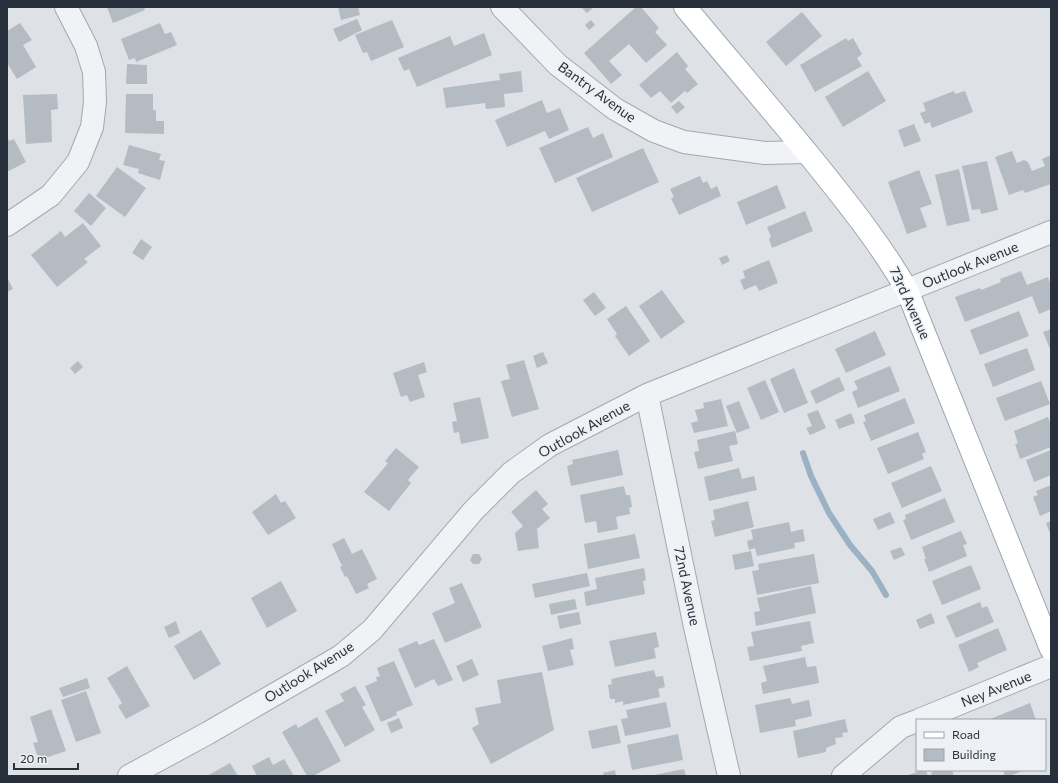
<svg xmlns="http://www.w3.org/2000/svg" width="1058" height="783" font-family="Commissioner,sans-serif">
  <rect width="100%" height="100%" fill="#dee1e6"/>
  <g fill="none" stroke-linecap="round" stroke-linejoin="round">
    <path stroke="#9bb1c4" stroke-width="6" d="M803,453L811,476L829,513L850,545L872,571L886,595"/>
  </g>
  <path fill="#b5bbc2" d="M107,7H144L145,10L113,23Z
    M338,7H358L360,15L341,20Z
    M581,7H594L587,13Z
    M636,7H641L659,28L655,32L667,45L646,63L629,44L609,61L622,75L611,84L584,53Z
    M802,12L822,36L786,66L766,42Z
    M357,19L362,30L339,42L333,29Z
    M392,20L404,47L371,61L367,52L363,53L355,35Z
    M591,20L595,25L589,30L585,25Z
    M20,23L32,40L23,45L36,67L17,79L7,63V31Z
    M160,23L165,34L171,32L177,45L136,62L135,58L129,60L121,39Z
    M484,33L492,55L417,87L409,69L404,71L398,58L450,36L454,46Z
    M846,38L848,41L853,38L862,54L857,58L862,66L815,92L800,65Z
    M677,52L688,66L685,69L698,84L687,93L685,91L671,103L660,91L651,98L639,85Z
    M127,64L147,65V84H126Z
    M521,71L523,92L504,94L505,107L486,109L485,103L446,108L443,88L500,80L499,74Z
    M868,71L886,101L843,127L825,97Z
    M954,91L955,94L965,91L973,112L932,128L930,122L925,124L920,113L926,111L923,103Z
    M57,94L58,109L51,110L52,142L26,144L23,95Z
    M126,94H153V110H156V121H164V134L125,133Z
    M542,100L547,113L560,108L569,130L549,139L545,131L507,147L495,120Z
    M679,101L685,107L677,114L671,107Z
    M914,124L921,141L904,147L898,130Z
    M588,127L593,138L603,133L613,157L555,183L539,148Z
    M7,136L9,141L14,139L26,162L7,172Z
    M129,145L161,154L159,160L165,161L160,180L138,173L139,169L123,165Z
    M643,148L659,182L592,212L576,178Z
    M1012,151L1017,163L1024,160L1028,162L1032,171L1045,166L1042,159L1051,155V184L1025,193L1023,190L1009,195L995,157Z
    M987,161L998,210L981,214L980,209L972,210L962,166Z
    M117,167L146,188L125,217L96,196Z
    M959,169L970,221L947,226L935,175Z
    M919,170L932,204L920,208L927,227L907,234L888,182Z
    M700,176L703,183L707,181L711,189L717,186L721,196L679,215L671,198L674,197L670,189Z
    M777,185L786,208L746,225L737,202Z
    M89,193L106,208L91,226L74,211Z
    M805,211L813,231L772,248L769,239L771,237L767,227Z
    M83,223L101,246L84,259L88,262L57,287L31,255L61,231L65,237Z
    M141,239L152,247L143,260L132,253Z
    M727,255L730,261L722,265L719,258Z
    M769,260L778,283L759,291L756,285L744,290L740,280L745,278L743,271Z
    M1021,271L1027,285L1048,277L1051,286V309L1039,314L1032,296L965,322L955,297L980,288L981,290L1001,282L1000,279Z
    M7,277L13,289L7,292Z
    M662,290L685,322L661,339L639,306Z
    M594,292L606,308L595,316L583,300Z
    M626,306L650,341L629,356L615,336L617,334L607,319Z
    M1019,311L1029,336L980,355L970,330Z
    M1051,329V348L1050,349L1043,332Z
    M875,331L886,355L846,373L835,349Z
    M1027,348L1035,370L993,387L984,364Z
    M543,352L548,363L537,368L533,356Z
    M524,360L539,409L512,417L501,381L510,379L506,365Z
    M78,361L83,367L75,374L70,368Z
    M424,362L427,372L418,375L425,397L410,402L407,395L401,397L393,373Z
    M890,366L900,391L858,408L852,392L858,389L854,381Z
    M794,368L808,403L784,413L770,379Z
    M839,377L845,390L816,404L810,391Z
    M765,380L779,412L761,420L747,388Z
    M1041,381L1050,404L1005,421L996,398Z
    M480,397L489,438L461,444L459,432L454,433L452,422L457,421L453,403Z
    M905,398L915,423L871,441L863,422L866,421L864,415Z
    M721,399L728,426L694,433L691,423L698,421L695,410L704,408L703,403Z
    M739,401L750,428L737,433L726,406Z
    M818,410L826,428L810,435L806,428L812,426L807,414Z
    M851,413L855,423L839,429L835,420Z
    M1048,417L1051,425V447L1020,459L1015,444L1018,443L1014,431Z
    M735,431L738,444L729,446L733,461L698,469L694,452L699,451L697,440Z
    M918,432L926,452L922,454L924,459L888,474L877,448Z
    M396,448L419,467L408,480L411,483L389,511L364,492L388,463L385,461Z
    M618,450L623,475L571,486L567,466L573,464L572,460Z
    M1051,450V475L1034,482L1026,460Z
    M931,466L942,491L902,508L891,483Z
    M739,468L742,479L754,476L757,490L709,501L704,477Z
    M1051,485V511L1040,516L1033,497L1038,495L1036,491Z
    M624,486L626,495H630L632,507L629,508L630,514L616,517L618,529L598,533L596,521L585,523L580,495Z
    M536,490L548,504L542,509L550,518L537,529L539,548L518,551L515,533L523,526L511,512Z
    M276,494L281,503L285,501L296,518L268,535L252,512Z
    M945,498L955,522L911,540L903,520L906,519L905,515Z
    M748,501L754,527L715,537L711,521L715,520L713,510Z
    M890,512L895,523L878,530L873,519Z
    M1051,521V536L1046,523Z
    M789,522L791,532L803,529L805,541L794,543L795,548L757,556L755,548L749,550L747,541L753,539L751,530Z
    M961,531L967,544L963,545L967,556L929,572L924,559H926L922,547Z
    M635,534L640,558L588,569L584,544Z
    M344,538L352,554L362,549L377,579L367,584L369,588L356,594L347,576L345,577L340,567L342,566L332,544Z
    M901,547L905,555L894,560L890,551Z
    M751,551L754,566L735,570L732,555Z
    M473,554H479L482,559L479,564H473L470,560Z
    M814,554L819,583L757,595L752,571L759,570L758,564Z
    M971,565L981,589L942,605L932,581Z
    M644,568L646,580L643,581L645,594L586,606L584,592L597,589L595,578Z
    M587,573L590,586L535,598L532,584Z
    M281,581L297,611L267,628L251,598Z
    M462,583L482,627L445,643L432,613L455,603L449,588Z
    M811,586L816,613L756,626L754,612L760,611L757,598Z
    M575,599L577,609L551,615L549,604Z
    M980,602L982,608L987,606L994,622L956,638L946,616Z
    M579,612L581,624L560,629L557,616Z
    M931,613L935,623L920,629L916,620Z
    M176,621L180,633L169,638L164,627Z
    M810,621L814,643L801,646L802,651L750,661L747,647L754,646L751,632Z
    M998,628L1007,650L977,663L979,667L969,672L958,645Z
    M201,630L221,664L194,680L174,646Z
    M656,632L659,647L654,648L656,658L615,667L609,641Z
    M572,638L574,649L570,650L574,665L548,671L542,646Z
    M434,639L453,680L438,686L434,679L415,688L398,649L417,641L419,645Z
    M805,657L807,667L816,666L819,683L763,694L761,683L767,681L763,666Z
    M472,659L479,675L463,682L456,666Z
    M394,661L413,705L396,712L397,715L381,722L365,686L377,681L376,677L380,676L377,668Z
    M127,666L150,706L126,719L118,706L122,703L107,678Z
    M654,670L656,677L663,676L665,687L658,689L660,697L623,705V701L615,703V699H610L608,685L612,684L611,679Z
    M542,672L554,730L491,764L472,728L479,724L475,708L501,703L497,680Z
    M87,678L90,688L63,697L59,688Z
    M355,686L366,705L362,707L375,730L345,747L325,711L344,701L340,694Z
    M86,691L101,733L76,742L61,700Z
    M790,698L792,704L809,700L812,716L795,720L796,726L760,733L755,705Z
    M666,702L671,727L625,736L621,719L628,718L626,710Z
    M1030,703L1036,720H988Z
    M51,709L66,751L39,760L33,743L38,742L30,717Z
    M317,717L341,761L313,776H307L282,732L296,724L298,728Z
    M399,718L403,728L391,733L387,723Z
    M845,719L848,732L842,733L843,737L835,738L836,744L826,748V752L798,758L793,731Z
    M617,725L621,743L592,749L588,731Z
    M678,734L683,760L632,770L627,745Z
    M269,757L273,765L284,759L294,776H257L252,766Z
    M230,763L238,776H207Z
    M684,769L686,776H654V775Z
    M615,770L616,776H604L603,773Z
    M923,770H926L928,776H905Z
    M934,770H952L954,776H932L931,773Z
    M1003,770H1025L1010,776H1005Z"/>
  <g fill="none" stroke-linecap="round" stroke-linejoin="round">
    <g stroke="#a4a8b0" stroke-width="24">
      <path id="minor" d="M502,7L558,65L615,109L654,131L684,142L765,153L806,152
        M7,225L51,195L78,162L92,127L95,102L94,72L86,46L66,7
        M647,395L695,627L729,776
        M919,720L1051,666
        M129,776L208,733L341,656L372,630L474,510L511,473L550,445L647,395L1051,232
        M843,776L901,727L917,721"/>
    </g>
    <g stroke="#9ea6b1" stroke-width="24">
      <path id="major" d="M685,7C729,60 774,112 817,165C850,206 881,245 907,290L1051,649"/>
    </g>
    <use href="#minor" stroke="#f0f2f5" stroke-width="22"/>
    <use href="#major" stroke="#fff" stroke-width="22"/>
  </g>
  <g text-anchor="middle" stroke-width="3.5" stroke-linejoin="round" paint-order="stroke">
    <g font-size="14" fill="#28303c" stroke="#edf0f4">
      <text transform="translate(597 92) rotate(36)" y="5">Bantry Avenue</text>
      <text transform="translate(970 265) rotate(-22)" y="5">Outlook Avenue</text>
      <text transform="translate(910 303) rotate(65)" y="5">73rd Avenue</text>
      <text transform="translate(584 429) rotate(-29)" y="5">Outlook Avenue</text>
      <text transform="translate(687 586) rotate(78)" y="5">72nd Avenue</text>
      <text transform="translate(309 672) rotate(-32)" y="5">Outlook Avenue</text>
      <text transform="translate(996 689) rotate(-22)" y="5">Ney Avenue</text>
    </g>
  </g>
  <rect width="1058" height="783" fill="none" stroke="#28303c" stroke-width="16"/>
  <rect x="916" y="719" width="130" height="52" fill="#edf0f4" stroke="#9ea3aa"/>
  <rect x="924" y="732" width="20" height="6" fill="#ffffff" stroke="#9ea3aa"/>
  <text x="952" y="739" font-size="12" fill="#28303c">Road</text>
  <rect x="924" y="749" width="20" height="12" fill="#b5bbc2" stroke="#9ea3aa"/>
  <text x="952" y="759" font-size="12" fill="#28303c">Building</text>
  <path d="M14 763v6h64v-6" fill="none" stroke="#28303c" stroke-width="2"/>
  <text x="20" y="763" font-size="12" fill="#28303c" stroke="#edf0f4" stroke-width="3" paint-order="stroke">20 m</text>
</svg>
